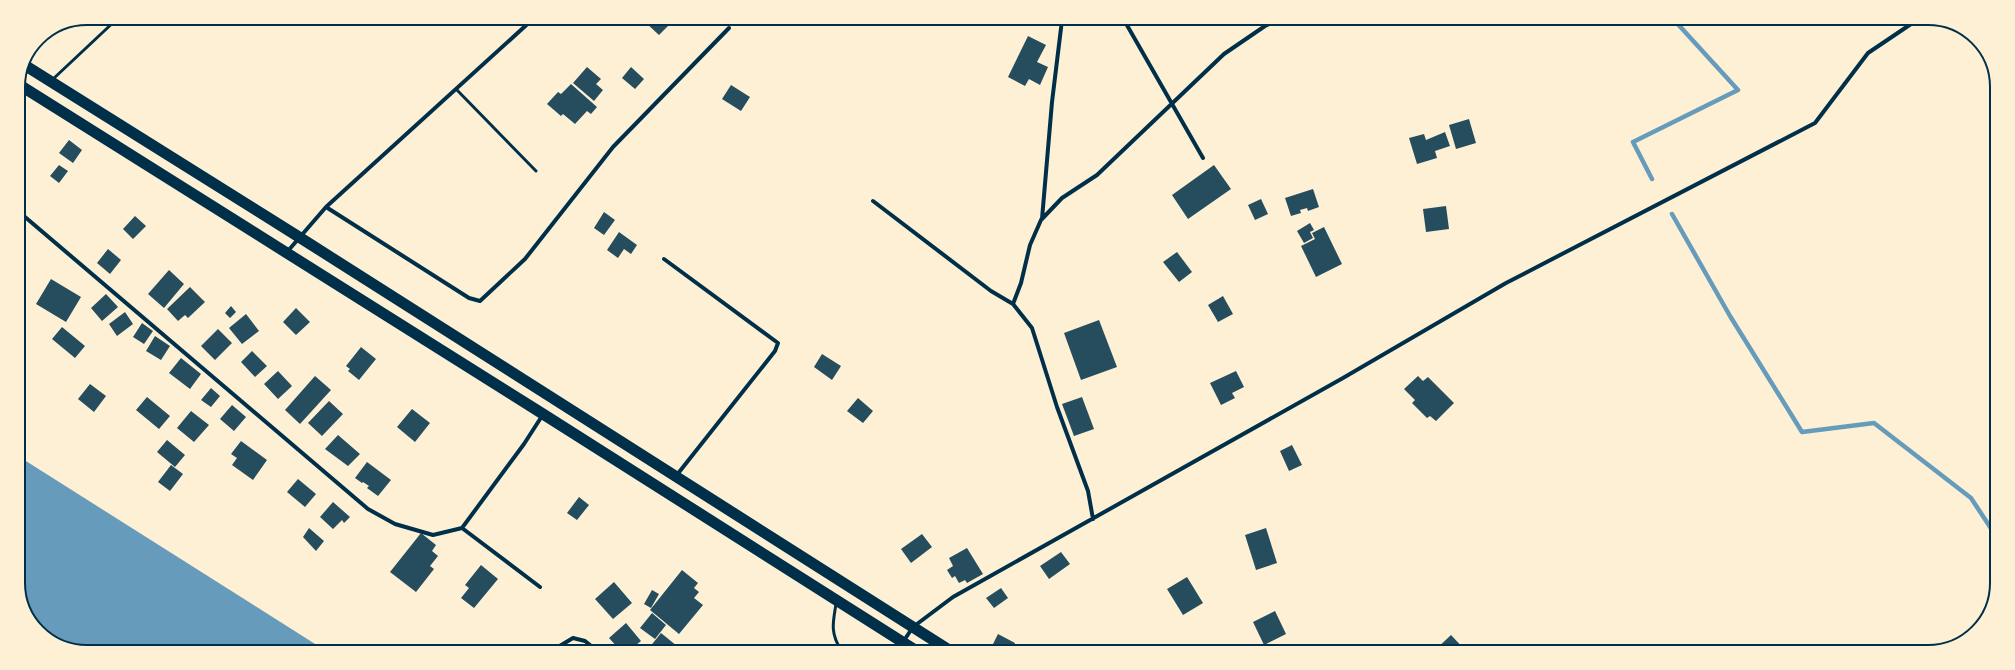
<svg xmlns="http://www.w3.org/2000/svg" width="2015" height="670" font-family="Ubuntu,sans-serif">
  <rect width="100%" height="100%" fill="#fdf0d5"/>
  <path fill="#669bbc" d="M18,456L323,649L65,648L32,625L18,588Z"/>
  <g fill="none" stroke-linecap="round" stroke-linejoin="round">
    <path stroke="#669bbc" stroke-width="4.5" d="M1652,179L1633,142L1738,90L1675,21
      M1672,214L1730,316L1802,432L1874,423L1971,498L1994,533"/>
  </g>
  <path fill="#264d5e" d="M650,19H675L659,35L646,23Z
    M1028,36L1046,45L1037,62L1048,67L1040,85L1029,79L1025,86L1008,77Z
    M587,67L601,79L596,84L603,90L594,101L573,83Z
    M631,67L644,79L635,89L622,78Z
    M571,84L597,107L591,114L587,111L575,124L563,114L561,116L547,104L558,92L561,94Z
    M731,85L750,97L741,111L722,99Z
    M1469,119L1476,143L1456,149L1449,125Z
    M1445,132L1450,146L1435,151L1437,158L1417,164L1409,138L1424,134L1426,140Z
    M69,140L82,150L73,163L59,153Z
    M59,165L68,171L59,183L50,176Z
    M1214,165L1231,189L1188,219L1172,195Z
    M1313,189L1319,207L1308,211L1307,208L1300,210L1301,213L1291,216L1285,198Z
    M1261,199L1268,214L1255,220L1248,205Z
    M1446,206L1449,229L1426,232L1423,209Z
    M604,212L615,220L604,235L594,228Z
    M135,216L146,226L133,239L123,229Z
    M1310,223L1314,230L1310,232L1313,238L1304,243L1297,231Z
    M1324,227L1342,264L1316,277L1301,246L1315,239L1312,233Z
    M619,232L637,245L631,254L624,249L618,258L607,250Z
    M108,249L121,260L110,274L97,263Z
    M1177,252L1192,272L1179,282L1163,262Z
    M169,270L184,284L164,308L148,294Z
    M51,279L81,297L66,322L36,304Z
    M190,287L205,302L188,318L185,315L178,321L167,309Z
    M106,294L118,307L102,321L91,308Z
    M1223,296L1233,314L1218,322L1208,305Z
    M231,306L236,312L230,318L225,313Z
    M296,308L310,322L296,335L283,322Z
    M125,312L133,324L117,336L109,324Z
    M246,314L259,331L242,344L229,328Z
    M1099,320L1117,367L1081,380L1064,333Z
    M142,323L153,331L144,344L133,337Z
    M62,327L85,346L75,358L52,339Z
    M218,329L232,343L215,360L201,346Z
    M155,336L170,346L161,360L146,351Z
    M18,338L25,344L18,354Z
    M361,347L376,359L359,380L348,371L350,369L346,366Z
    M252,351L267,366L255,377L241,362Z
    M822,354L841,366L832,380L814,367Z
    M181,358L201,374L190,389L169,373Z
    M278,371L292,386L278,399L264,384Z
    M1236,371L1244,387L1232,393L1235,398L1221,405L1210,383Z
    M315,376L331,390L300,424L285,410Z
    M1418,376L1423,381L1428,377L1454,403L1436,421L1430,416L1427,418L1412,403L1415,400L1404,389Z
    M90,384L106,396L94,412L78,399Z
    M211,388L220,396L211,407L201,400Z
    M147,397L170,416L159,429L136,410Z
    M1082,397L1094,429L1074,436L1062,404Z
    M858,398L873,411L863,423L847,411Z
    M329,401L343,414L322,436L308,423Z
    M232,405L246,417L234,431L220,419Z
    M412,409L430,423L415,442L397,427Z
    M191,411L209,425L194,442L177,428Z
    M338,435L360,454L348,466L325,449Z
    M167,440L185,455L175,467L157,452Z
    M241,441L267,460L253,480L232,465L237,458L231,454Z
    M1292,445L1302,465L1289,471L1280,451Z
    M367,462L391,480L378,496L367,488L369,486L363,482L362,483L355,478Z
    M171,465L183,474L170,491L158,482Z
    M298,479L316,494L305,507L287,492Z
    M579,497L589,505L577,520L567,513Z
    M333,502L350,517L344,523L342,520L333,529L320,517Z
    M309,528L324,541L316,551L303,537Z
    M1266,528L1277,563L1256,570L1245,535Z
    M421,533L436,545L432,551L438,556L430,566L434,569L416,592L390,572Z
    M922,534L932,547L911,563L901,549Z
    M967,548L983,574L967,583L965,580L959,583L955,576L952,578L947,570L953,566L949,558Z
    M1061,552L1070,564L1049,579L1040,566Z
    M481,565L498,579L474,608L461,598L469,588L465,585Z
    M682,570L698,583L694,588L699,592L694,598L703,605L679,634L650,610Z
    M1187,577L1203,603L1183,615L1167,589Z
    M614,582L632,603L613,619L595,599Z
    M1001,588L1008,598L994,608L986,598Z
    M652,590L659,594L651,608L644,604Z
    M1275,611L1286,634L1264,645L1253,622Z
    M652,613L666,625L655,639L640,628Z
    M626,623L641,641L631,649H619L609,638Z
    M661,633L677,646L674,650L649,648Z
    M998,634L1015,643L1012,650H990Z
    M1451,635L1466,651H1434Z"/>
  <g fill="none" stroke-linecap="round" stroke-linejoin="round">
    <path stroke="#003049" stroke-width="3" d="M52,80L118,18
      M456,89L536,171
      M836,604C833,622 830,633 841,650
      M890,650L900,643"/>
    <path stroke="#003049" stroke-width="4" d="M1124,20L1203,158
      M873,201L991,291L1013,304L1032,328L1057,407L1088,491L1093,519
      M326,207L469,298L480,301L525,259L613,147L729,28
      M18,211L368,509L395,524L433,535L462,528L524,444L542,416
      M1042,219L1052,102L1062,20
      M287,252L326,207L533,19
      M664,259L778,343L775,351L676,476
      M1013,304L1021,283L1030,245L1041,220L1062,198L1097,175L1224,54L1265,26L1278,20
      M462,528L540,587
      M903,642L913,627L953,597L1343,378L1506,283L1815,123L1868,53L1914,22
      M558,647L573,638L585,641L595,649"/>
    <path stroke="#003049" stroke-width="11" d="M26,66L299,237L949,650
      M18,84L543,414L915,650"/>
  </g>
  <path d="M0 0H2015V670H0ZM87 25H1928A62 62 0 0 1 1990 87V583A62 62 0 0 1 1928 645H87A62 62 0 0 1 25 583V87A62 62 0 0 1 87 25Z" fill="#fdf0d5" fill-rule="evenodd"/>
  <path fill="none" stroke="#003049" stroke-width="2" d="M87 25H1928A62 62 0 0 1 1990 87V583A62 62 0 0 1 1928 645H87A62 62 0 0 1 25 583V87A62 62 0 0 1 87 25Z"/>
</svg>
